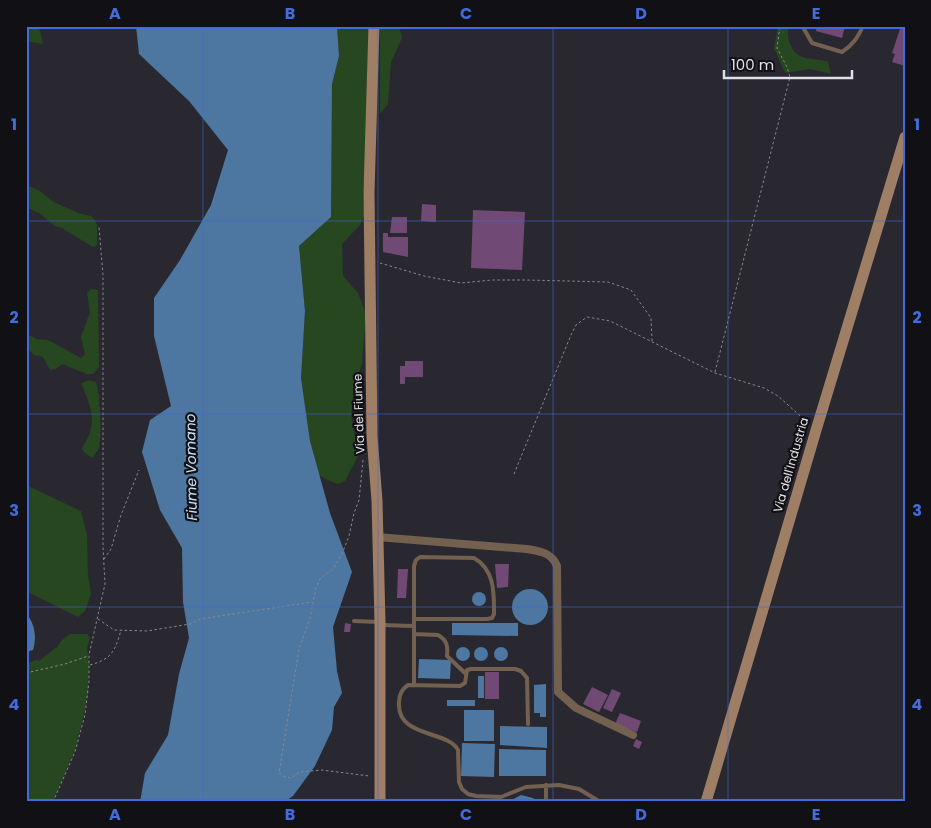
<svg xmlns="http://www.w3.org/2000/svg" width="931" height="828" font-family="Poppins,sans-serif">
  <rect width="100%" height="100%" fill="#292830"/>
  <path fill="#274721" d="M26,26H37L40,31L43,44L26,41Z
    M337,26H372L368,144L363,186L364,216L360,225L342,244L343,276L358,293L366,314L362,364L354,385L351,415L358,456L345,481L338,484L328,480L319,475L310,441L301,378L305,311L299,246L331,217L332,84L339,56Z
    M380,26H399L402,38L391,62L388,104L380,114Z
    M778,26H789C786,36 790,51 800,56C808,60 820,59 828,62L831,74L810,69L785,73L774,48Z
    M26,185L40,191L52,201L78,213L91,216L95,220L97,225V245L93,247L62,228L55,226L39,213L26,207Z
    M91,289L98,290L99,367L93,374H87L62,364L56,369L50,370L43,357L34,355L26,347V334L37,339L48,340L81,358L85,354L81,337L90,312L87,293Z
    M89,380L96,382C100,395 102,434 99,447C98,451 95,454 92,458L84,452L82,448C98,423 92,410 82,385V383Z
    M26,485L81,511L87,535L88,575L91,594L85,611L78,617L26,591Z
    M70,634H87L90,637L87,648L89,664L88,693L83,719L75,750L53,802H26V664L36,660L39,661L57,647L62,640Z"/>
  <path fill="#4d76a0" d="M136,26H337L339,56L332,84L331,217L299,246L305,311L301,378L310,441L330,513L352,572L333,627L337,671L342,693L334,707L332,730L315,766L293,796L284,802H140L145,773L168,735L179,674L189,638L183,602L182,548L160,510L142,452L150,420L171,406L154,336V298L180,260L211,205L228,150L189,101L139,54Z
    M512 607a18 18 0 1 1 36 0a18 18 0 1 1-36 0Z
    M472 599a7 7 0 1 1 14 0a7 7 0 1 1-14 0Z
    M26,613C35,624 37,637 33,650L26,652Z
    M452,623H518V636L452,635Z
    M494 654a7 7 0 1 1 14 0a7 7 0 1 1-14 0Z
    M456 654a7 7 0 1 1 14 0a7 7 0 1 1-14 0Z
    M474 654a7 7 0 1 1 14 0a7 7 0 1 1-14 0Z
    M419,659L451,660L450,679L418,678Z
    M478,676H484V698H478Z
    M546,684V717H540V713H534V685Z
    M447,700H475V706H447Z
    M464,710H494V741H464Z
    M500,726L547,727V748L500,745Z
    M462,743L495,744L494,777L461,776Z
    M499,749L546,750V776H499Z
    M521,795L533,798L538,802H508Z"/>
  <path fill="#704a74" d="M817,26H845L842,38L816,31Z
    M901,26H905V66L892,62L895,54L892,53Z
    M422,204L436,205V222L421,221Z
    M473,210L525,212L522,270L471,268Z
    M392,217H407V233H390Z
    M383,233H388V237H408V257L383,252Z
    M405,361H423V377H405V384H400V366H405Z
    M495,564H509L508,587L497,588Z
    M398,569H408L406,598H397Z
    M345,623L351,624L350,632H344Z
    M485,672H499V699H485Z
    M592,687L608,695L599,712L583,704Z
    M612,689L621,693L612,712L603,708Z
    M620,713L641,721L637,732L615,724Z
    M636,739L642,742L639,749L633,746Z"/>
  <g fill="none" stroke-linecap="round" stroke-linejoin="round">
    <path stroke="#8a8990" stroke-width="1" stroke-dasharray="2.5 2.5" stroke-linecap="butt" d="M380,263L424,276L461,283L492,280H526L608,282L631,290L651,318L652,341
      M715,372L790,77L787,67L777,48L780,26
      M363,460L359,500L354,513L349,536L342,554L334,568L320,579L316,588L310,618L299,649L279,773L283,776L291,778L300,772L322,770L369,776
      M514,474L571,335L576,325L587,317L610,321L715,373L764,388L778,396L807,422
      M104,559L111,549L121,515L139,470
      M98,619L114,630L147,631L190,624L200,619L312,602
      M90,665C112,659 115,651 121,630
      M26,673L65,664L88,656
      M53,802L75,752L85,715L89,681V655L105,584L103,547V275L99,227"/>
    <path stroke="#74604f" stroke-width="4" d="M805,26L804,29L812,43L842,52C853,45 858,37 863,26
      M354,621L379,622
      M382,625L414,626
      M414,634L438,635C447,640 448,646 447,656L466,674
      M414,685V566L416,560L420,557L474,558C495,570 494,593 494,614L492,618L487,619H414
      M528,724L527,678L521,671L515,669H471L467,670L465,683L460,686L408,685C402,689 399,694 399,702C396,738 448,730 458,750L459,782L462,789L468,794L476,796L501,797L526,787L559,785L579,789L597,800
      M546,785V802"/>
    <path stroke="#74604f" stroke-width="8" d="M377,537L527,549C540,551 552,553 557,566L558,692L576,708L633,735"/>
    <path stroke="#9e7e64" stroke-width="11" d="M374,26L369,192L372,436L377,501L380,622V802
      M706,802L817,427L905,137"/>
  </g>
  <path fill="none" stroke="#446bdb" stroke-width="1" stroke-opacity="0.55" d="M203,26V802M378,26V802M553,26V802M728,26V802M26,221H905M26,414H905M26,607H905"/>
  <g text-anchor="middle" stroke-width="4.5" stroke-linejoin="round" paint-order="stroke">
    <g font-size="12" fill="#e0e0e5" stroke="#111115">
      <text transform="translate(359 414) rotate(-92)" y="4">Via del Fiume</text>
      <text transform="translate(791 465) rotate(-74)" y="4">Via dell'Industria</text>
    </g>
    <g font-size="14" font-style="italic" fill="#c9e1fb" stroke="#111115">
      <text transform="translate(191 467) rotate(-91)" y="5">Fiume Vomano</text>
    </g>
  </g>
  <rect width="931" height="828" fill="none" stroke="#111115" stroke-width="55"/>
  <path d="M724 70v8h128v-8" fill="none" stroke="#e0e0e5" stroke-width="2.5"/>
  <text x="731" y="70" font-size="15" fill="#e0e0e5" stroke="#111115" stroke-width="4" paint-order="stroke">100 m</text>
  <rect x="28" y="28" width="876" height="772" fill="none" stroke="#446bdb" stroke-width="2"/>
  <g font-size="16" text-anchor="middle" font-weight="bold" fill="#446bdb">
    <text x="115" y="19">A</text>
    <text x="290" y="19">B</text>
    <text x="466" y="19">C</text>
    <text x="641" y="19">D</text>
    <text x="816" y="19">E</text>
    <text x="14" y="130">1</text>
    <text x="917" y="130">1</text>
    <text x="14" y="323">2</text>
    <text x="917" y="323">2</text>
    <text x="14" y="516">3</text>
    <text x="917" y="516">3</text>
    <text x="14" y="710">4</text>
    <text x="917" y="710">4</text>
    <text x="115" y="820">A</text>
    <text x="290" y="820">B</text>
    <text x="466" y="820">C</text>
    <text x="641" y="820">D</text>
    <text x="816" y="820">E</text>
  </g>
</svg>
